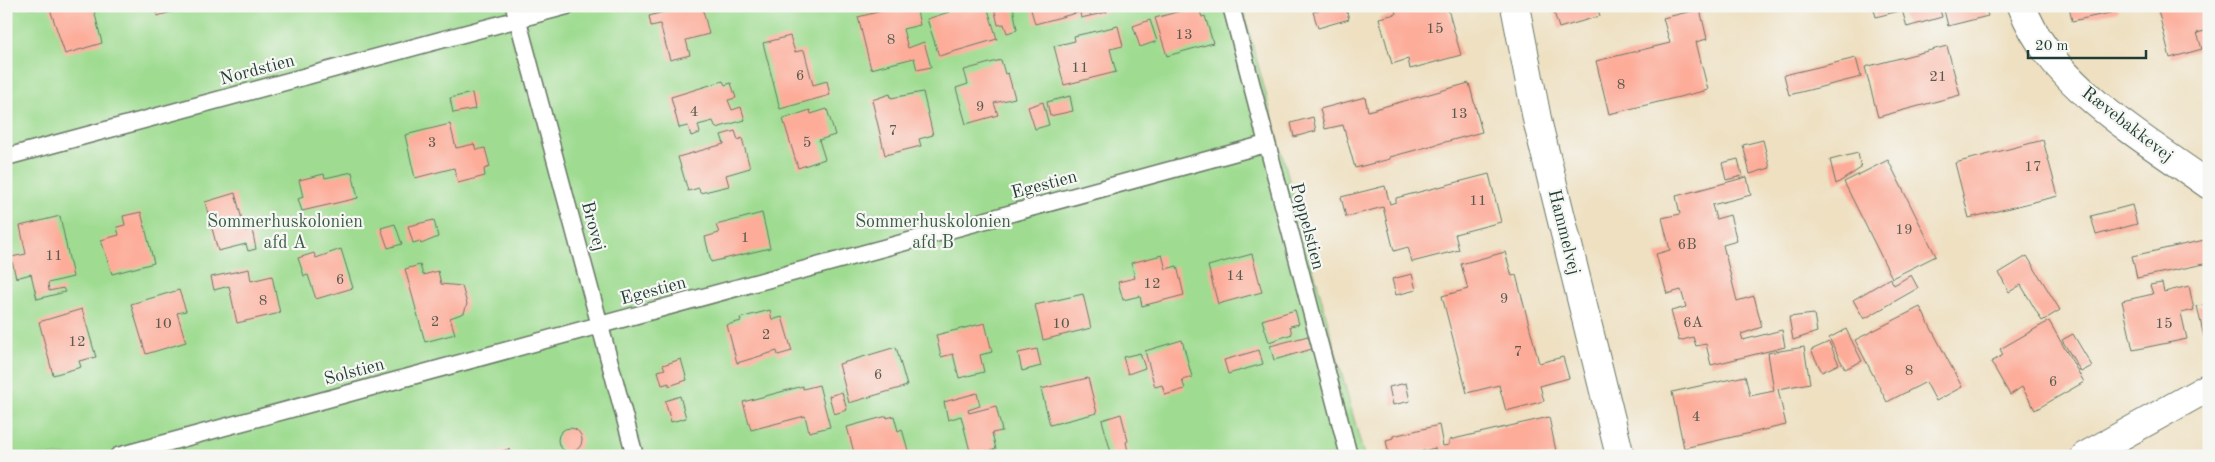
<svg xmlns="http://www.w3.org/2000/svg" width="2215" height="462" font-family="'Old Standard TT',serif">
  <rect width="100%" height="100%" fill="#f6f6f2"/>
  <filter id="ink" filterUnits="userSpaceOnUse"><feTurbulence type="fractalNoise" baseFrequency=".02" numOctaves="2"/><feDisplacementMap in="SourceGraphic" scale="10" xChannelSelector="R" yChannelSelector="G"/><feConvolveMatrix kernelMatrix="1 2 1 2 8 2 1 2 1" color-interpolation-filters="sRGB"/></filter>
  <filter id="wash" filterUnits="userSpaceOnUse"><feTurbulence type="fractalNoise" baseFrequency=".0096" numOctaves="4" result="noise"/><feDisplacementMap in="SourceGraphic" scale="20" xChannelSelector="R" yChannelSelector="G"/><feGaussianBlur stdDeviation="1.12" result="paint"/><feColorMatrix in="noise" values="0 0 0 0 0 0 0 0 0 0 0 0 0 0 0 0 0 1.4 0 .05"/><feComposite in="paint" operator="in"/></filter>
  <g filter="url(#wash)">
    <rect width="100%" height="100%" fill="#eee0c1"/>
    <path fill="#9fdc91" stroke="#5f8c62" d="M6,6H1242L1364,456H6Z"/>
    <g id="blocks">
      <path fill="#fdac99" d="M49,6H93L102,43L65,54Z
        M154,6H190V7L157,16Z
        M684,6H702L709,34L686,40L690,55L670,60L660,24L651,26L649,16Z
        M916,6L920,25L903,29L908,48L924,42L931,67L917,70L914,58L871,69L858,17L897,7L898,10Z
        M947,6H987L997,39L939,56L927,19L949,12Z
        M1013,6L1017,30L1007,33L1004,24L998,25L994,7Z
        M1030,6H1105L1107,12L1081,18L1080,12L1035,24Z
        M1198,6L1202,17L1205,16L1213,43L1167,56L1155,18Z
        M1336,6H1345L1349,19L1318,28L1313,12Z
        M1394,6H1447L1461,55L1410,69L1408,59L1392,64L1379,18L1396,14Z
        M1552,6H1597L1600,16L1559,28Z
        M1873,6H1939L1942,17L1907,27L1902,10L1876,17Z
        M1943,6H1985L1988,16L1948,26Z
        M2069,6H2118L2119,11L2072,21Z
        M2157,6H2209V30L2197,33L2202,49L2170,58Z
        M1700,9L1707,39L1696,42L1708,90L1609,114L1596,61L1670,43L1663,18Z
        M1150,20L1157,41L1140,47L1133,26Z
        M1118,26L1123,46L1110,49L1116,72L1064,85L1054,46L1075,41L1074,36Z
        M790,36L795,52L804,50L813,85L827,81L830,95L780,109L763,43Z
        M1947,46L1960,95L1878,117L1865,67Z
        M1856,58L1861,77L1789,95L1784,75Z
        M1001,60L1005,74L1008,73L1015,98L994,103L998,115L966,124L956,88L968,84L964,70Z
        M723,81L725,85L731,83L736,98L728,100L732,110L741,107L745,120L716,128L713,121L698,125L700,133L691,136L688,126L679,128L671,97Z
        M1469,83L1482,132L1390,157V159L1355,168L1343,125L1325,129L1320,109L1365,97L1368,111Z
        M923,92L933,135L919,139L921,146L885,155L872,100L890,94L891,98Z
        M472,93L475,109L453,113L450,98Z
        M1070,96L1073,111L1050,116L1047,102Z
        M1043,102L1049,125L1035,129L1028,107Z
        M827,109L835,135L819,140L825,159L798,168L783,119L810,110L811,114Z
        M1313,117L1316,131L1294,137L1291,123Z
        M450,124L456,148L474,144L476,150L485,148L490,167L484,169L485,176L458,183L454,168L415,178L405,135Z
        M735,131L738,140L742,138L750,168L726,175L729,186L700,193L699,188L688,191L678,157L724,144L721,135Z
        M1763,140L1770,168L1750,174L1743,145Z
        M2043,140L2058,196L1969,218L1955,163Z
        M1858,153L1861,168L1836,184L1830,160Z
        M1738,159L1742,176L1726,180L1722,163Z
        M1888,160L1936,256L1892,278L1844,182Z
        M352,172L358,198L302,211L298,199L303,197L299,180L324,174L325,178Z
        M1489,174L1501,222L1455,234L1459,250L1412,262L1408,247L1394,251L1383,207L1346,217L1341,197L1385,186L1390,204L1396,202V198Z
        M1747,177L1751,195L1712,205L1716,219L1730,215L1737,241L1723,245L1737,301L1754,296L1762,327L1741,334L1743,340L1782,330L1785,347L1711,365L1706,344L1696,346L1693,337L1679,341L1671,311L1686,307L1681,290L1667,294L1656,254L1670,250L1662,218L1680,214L1676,196Z
        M235,193L245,231L252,229L256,249L248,251L246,244L218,251L205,202Z
        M2132,205L2137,224L2096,235L2091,216Z
        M141,212L154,263L112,274L101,240L119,235L117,227L125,225L123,216Z
        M762,213L770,248L711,262L705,237L719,233L716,225Z
        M60,216L73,277L48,283L49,291L63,288L65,292L37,299L31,274L16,278L11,257L26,254L20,226Z
        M434,220L438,237L421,244L420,241L413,243L408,226Z
        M395,224L402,244L388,248L381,228Z
        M2209,239V263L2137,278L2132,256Z
        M341,249L353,288L316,299L308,275L304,276L298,258L314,253L316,258Z
        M1505,252L1512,276L1516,275L1539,363L1563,357L1569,378L1540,386L1544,401L1506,411L1499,385L1467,393L1442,296L1468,289L1461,264Z
        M1252,254L1262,292L1218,304L1208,266Z
        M1162,255L1166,269L1177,266L1184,295L1142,306L1140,296L1123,300L1118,282L1135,278L1131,263Z
        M2027,256L2060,310L2042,321L2021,285L2009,292L1999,273Z
        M420,265L423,275L438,271L441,284L462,286L467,304L464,313L450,318L455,334L425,342L405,269Z
        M249,269L251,281L272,276L280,313L237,323L229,286L214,290L211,277Z
        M1412,274L1416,290L1396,295L1392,279Z
        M1911,275L1918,288L1864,319L1853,300L1890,278L1894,285Z
        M2162,283L2164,292L2189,286L2194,310L2181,313L2187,339L2133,350L2122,301L2153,294L2150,285Z
        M179,290L186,311L177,313L186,342L146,354L131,304Z
        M1083,294L1091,328L1043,340L1035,305Z
        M2209,304V336L2204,337L2197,306Z
        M1920,307L1962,387L1936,401L1926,382L1887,402L1855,340Z
        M82,309L96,357L79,361L81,367L53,375L39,322Z
        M770,310L772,320L782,317L792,351L778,355L777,351L737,363L727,325L741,321L740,318Z
        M1295,310L1299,324L1290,326L1292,334L1269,342L1262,320Z
        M1814,314L1817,332L1793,340L1789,317Z
        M2049,321L2084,382L2035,410L2022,387L2010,395L1991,362L2003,355L2000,349Z
        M985,323L992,352L980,355L984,372L959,378L953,354L941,357L936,335Z
        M1846,329L1862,361L1845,369L1829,338Z
        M2073,334L2092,366L2081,372L2062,340Z
        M1308,336L1312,349L1274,360L1270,346Z
        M1182,340L1192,377L1182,380L1185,389L1165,395L1162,385L1155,387L1145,351Z
        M1829,342L1839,364L1822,372L1811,350Z
        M896,347L907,386L849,403L839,364Z
        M1804,347L1810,383L1778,389L1786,425L1684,448L1672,392L1745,376L1750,396L1774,391L1768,353Z
        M1037,349L1041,366L1022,371L1018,353Z
        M1259,350L1263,364L1228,374L1224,360Z
        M1140,353L1145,368L1128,374L1123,357Z
        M681,359L687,380L669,386V383L662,385L658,371L665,369L663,365Z
        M1088,378L1097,413L1050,425L1041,389Z
        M1406,383L1410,401L1393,405L1389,387Z
        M819,385L830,427L809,432L805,416L751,430L743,402L803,386V389Z
        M842,392L847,410L834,414L829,396Z
        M977,393L980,406L968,410L969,413L996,406L1002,431L992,433L996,449L971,455L961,416L948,420L944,402Z
        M680,396L686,418L671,422L665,401Z
        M1121,414L1128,441L1126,442L1129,456H1112L1102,420Z
        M887,416V418L894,416L898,431L902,429L909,454L902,456H855L847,427Z
        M1549,417L1557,456H1436L1435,448L1403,456H1389L1386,440L1393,438V436L1439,425L1443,446L1449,445V440Z
        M558 440a12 12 0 1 1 24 0a12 12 0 1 1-24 0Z
        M509,449L511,456H489V455Z"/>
    </g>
  </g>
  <g filter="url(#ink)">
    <use href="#blocks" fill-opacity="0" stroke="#677665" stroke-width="1"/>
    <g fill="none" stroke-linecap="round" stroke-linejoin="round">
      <g stroke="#677665" stroke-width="19">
        <path id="service" d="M514,6L635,456
          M1231,6L1349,456
          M6,157L567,6
          M118,456L1266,144"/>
      </g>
      <g stroke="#677665" stroke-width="30">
        <path id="minor" d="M1515,6L1538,124L1620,456
          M2022,6C2049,84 2145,139 2209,185
          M2085,456L2209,387"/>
      </g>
      <use href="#service" stroke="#fff" stroke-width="16"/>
      <use href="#minor" stroke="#fff" stroke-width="28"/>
    </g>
  </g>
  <g text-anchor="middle" stroke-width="4.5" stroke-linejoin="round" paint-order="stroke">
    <g font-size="15" fill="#56594d">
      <text x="1435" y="33">15</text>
      <text x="1184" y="39">13</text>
      <text x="891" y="44">8</text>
      <text x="1080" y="72">11</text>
      <text x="800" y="80">6</text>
      <text x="1938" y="81">21</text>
      <text x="1621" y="89">8</text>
      <text x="980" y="111">9</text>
      <text x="694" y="116">4</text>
      <text x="1459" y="118">13</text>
      <text x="893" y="135">7</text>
      <text x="432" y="147">3</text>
      <text x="807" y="147">5</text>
      <text x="2033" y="171">17</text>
      <text x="1478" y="205">11</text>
      <text x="1904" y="234">19</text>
      <text x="745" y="242">1</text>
      <text x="1687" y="249">6B</text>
      <text x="54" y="260">11</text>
      <text x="1235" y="280">14</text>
      <text x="340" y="284">6</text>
      <text x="1152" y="288">12</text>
      <text x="1504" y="303">9</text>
      <text x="263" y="305">8</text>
      <text x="435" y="326">2</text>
      <text x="1693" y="327">6A</text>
      <text x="163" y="328">10</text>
      <text x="1061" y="328">10</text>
      <text x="2164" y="328">15</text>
      <text x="766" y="339">2</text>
      <text x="77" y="346">12</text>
      <text x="1518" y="356">7</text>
      <text x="1909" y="375">8</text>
      <text x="878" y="379">6</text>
      <text x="2053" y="386">6</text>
      <text x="1696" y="421">4</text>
    </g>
    <g font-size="18" fill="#1f3d34" stroke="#f6f6f2">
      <text transform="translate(257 69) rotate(-15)" y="6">Nordstien</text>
      <text transform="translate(2128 124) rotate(38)" y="6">Rævebakkevej</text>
      <text transform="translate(1044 184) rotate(-15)" y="6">Egestien</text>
      <text transform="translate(594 226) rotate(75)" y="6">Brovej</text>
      <text transform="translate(1308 226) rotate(75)" y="6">Poppelstien</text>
      <text transform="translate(1565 232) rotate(76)" y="6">Hammelvej</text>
      <text transform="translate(653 290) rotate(-15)" y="6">Egestien</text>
      <text transform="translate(354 371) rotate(-15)" y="6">Solstien</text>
    </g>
    <g font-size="18" fill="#395d47" stroke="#f6f6f2">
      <text x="285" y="227">Sommerhuskolonien<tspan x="285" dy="21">afd A</tspan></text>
      <text x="933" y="227">Sommerhuskolonien<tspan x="933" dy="21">afd B</tspan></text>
    </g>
  </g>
  <rect width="2215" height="462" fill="none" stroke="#f6f6f2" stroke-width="25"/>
  <path d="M2028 50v8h118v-8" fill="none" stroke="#1f3d34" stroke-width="2.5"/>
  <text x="2035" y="50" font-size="15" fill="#1f3d34" stroke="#f6f6f2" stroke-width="4" paint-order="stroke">20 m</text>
</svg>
